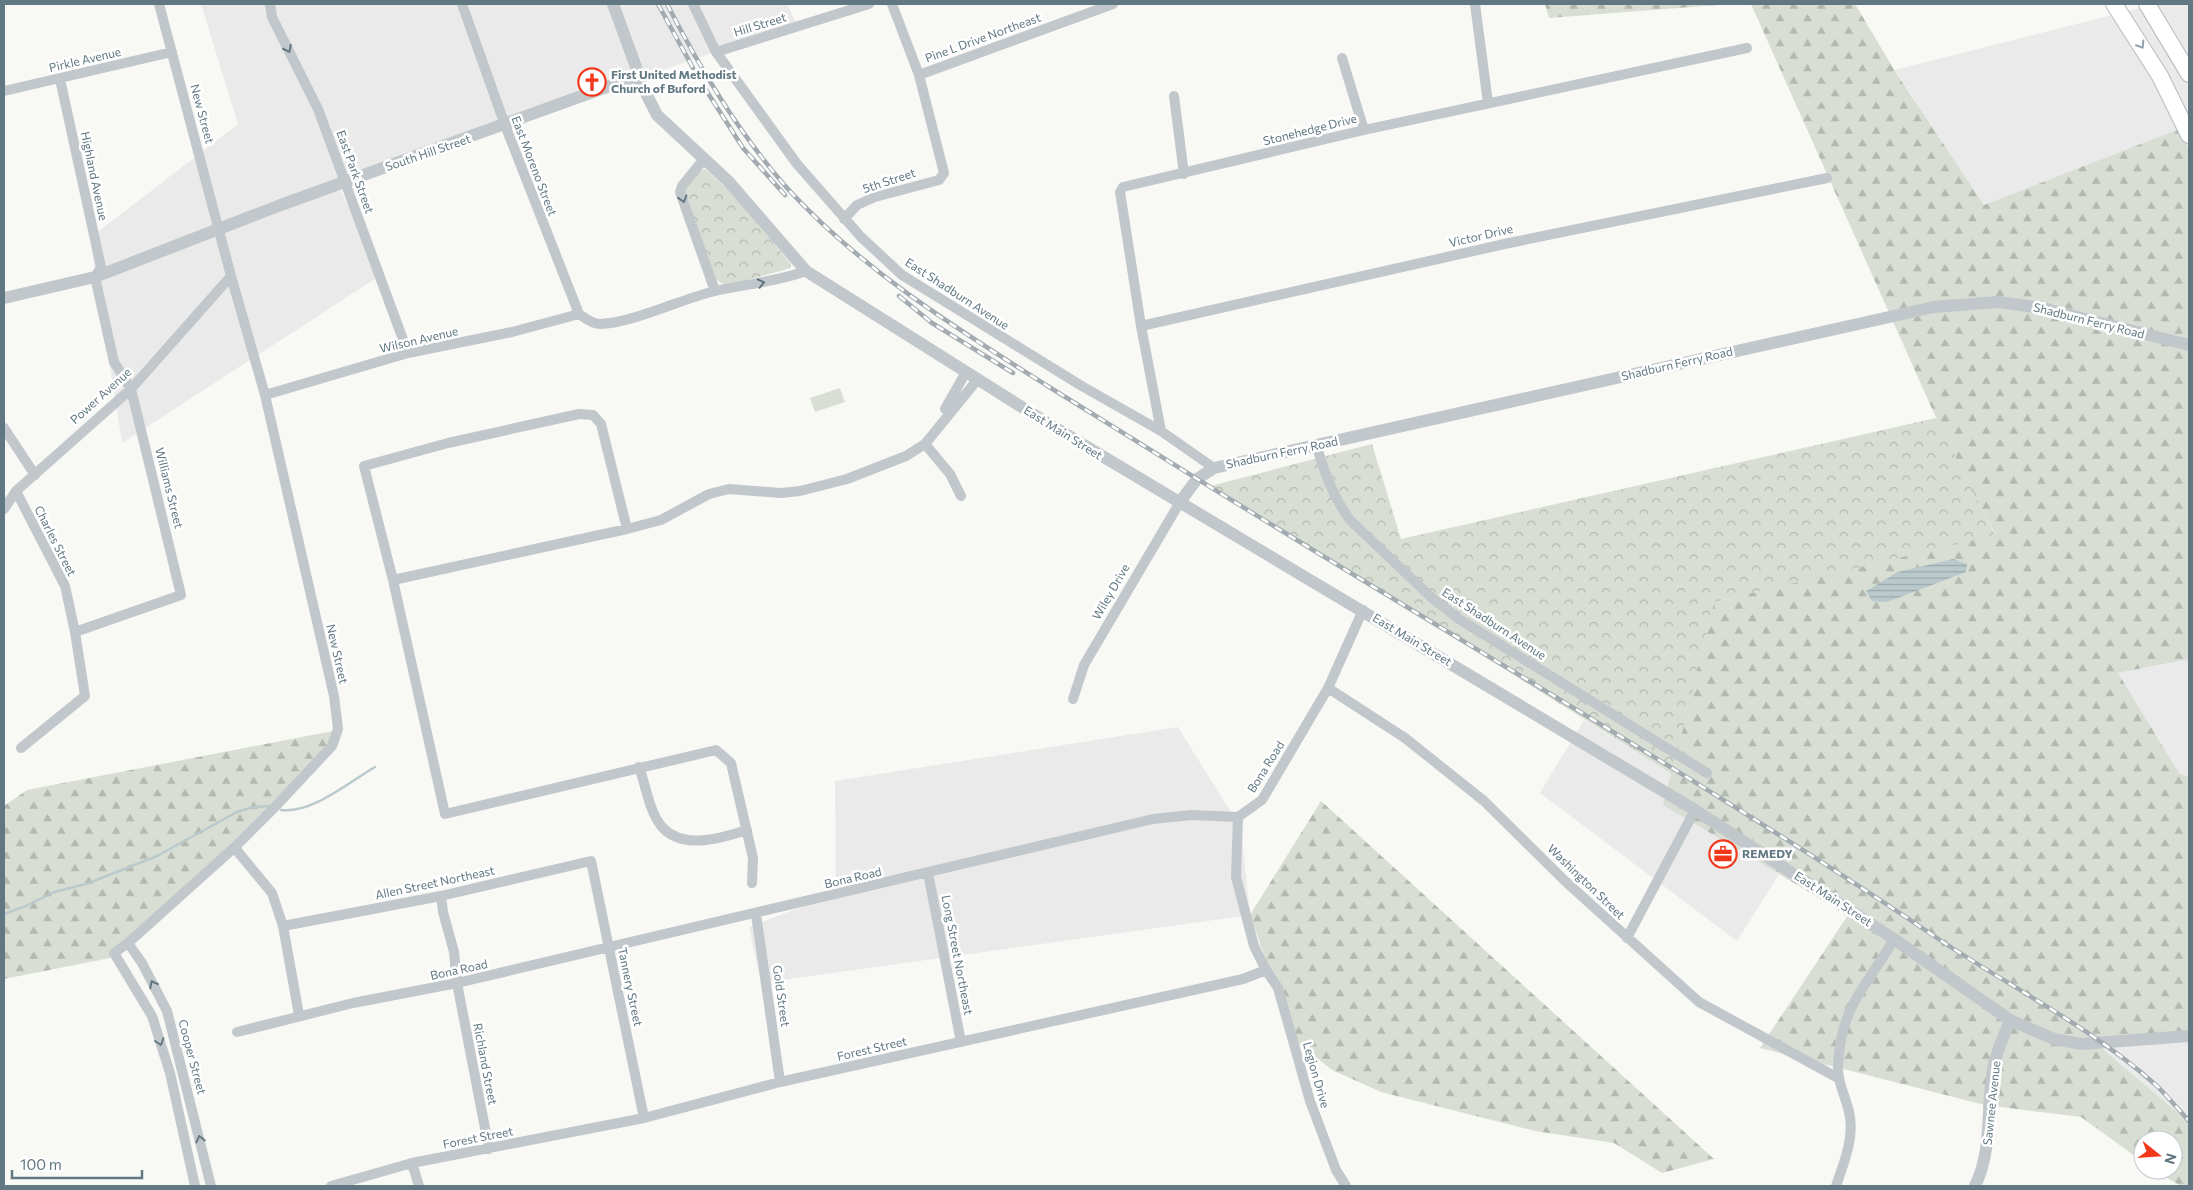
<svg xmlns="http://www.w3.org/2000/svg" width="2193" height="1190" font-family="Commissioner,sans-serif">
  <defs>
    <pattern id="forest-firs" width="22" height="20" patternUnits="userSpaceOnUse" patternTransform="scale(1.25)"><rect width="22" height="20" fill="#d9ded4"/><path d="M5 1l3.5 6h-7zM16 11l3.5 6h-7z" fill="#b3b9b1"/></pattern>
    <pattern id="park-crowns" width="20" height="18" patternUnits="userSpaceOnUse" patternTransform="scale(1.25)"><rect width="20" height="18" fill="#d9ded4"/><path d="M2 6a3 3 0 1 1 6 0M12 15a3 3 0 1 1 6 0" fill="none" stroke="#b3b9b1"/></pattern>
    <pattern id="water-rules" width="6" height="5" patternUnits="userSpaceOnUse" patternTransform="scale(1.25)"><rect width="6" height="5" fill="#b9c9cc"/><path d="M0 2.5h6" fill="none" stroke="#9aa8ab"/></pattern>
  </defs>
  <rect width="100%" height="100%" fill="#f8f8f5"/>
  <path fill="#e9eae9" d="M201,4H787L796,23L338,185L381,275L122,443L90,238L238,124Z
    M2156,4H2189V149L2179,129L1984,205L1895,70Z
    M2189,659V777L2179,773L2118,673Z
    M1584,720L1672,774L1664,805L1779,874L1737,941L1540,793Z
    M1178,727L1241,829L1250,915L761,983L749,927L836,894L835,781Z
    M2189,1038V1122L2099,1046Z"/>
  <path fill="url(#forest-firs)" d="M1545,4H1730L1549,18Z
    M1751,4H1855L1895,71L1984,205L2179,129L2189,149V659L2118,673L2179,773L2189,777V1038L2100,1047L2189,1122V1186H2181L2154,1170H2173V1140H2143V1162L2081,1117L1985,1105L1760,1048L1848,915L1663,805L1714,602L1995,534L1950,449Z
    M333,731L326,755L234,851L110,958L4,979V806L27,790Z
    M1321,801L1714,1159L1662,1173L1614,1143L1535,1131L1381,1092L1332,1070L1295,1041L1250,915Z"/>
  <path fill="url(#park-crowns)" d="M705,169L734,195L790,263L791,268L726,286L715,279L683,191L699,171Z
    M1936,418L1995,535L1714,602L1672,774L1211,486L1372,444L1401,539Z"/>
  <path fill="#d9ded4" d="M840,388L845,402L815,412L810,398Z"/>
  <path fill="url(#water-rules)" d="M1953,559L1967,564L1966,572L1887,602L1872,601L1866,591L1898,572Z"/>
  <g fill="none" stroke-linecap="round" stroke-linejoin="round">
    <path stroke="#b9c9cc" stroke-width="2.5" d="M281,810C312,814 349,782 375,767
      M4,914L26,906L54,892L86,884L157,856L237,812L253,807L269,806"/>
    <g stroke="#b4bbbe" stroke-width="18">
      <path id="primary" d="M2114,4L2160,76L2189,135
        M2147,4L2189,74"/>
    </g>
    <path stroke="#c1c7ca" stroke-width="10" d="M159,4L231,276L265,395L334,696L338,729L332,746L274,808L236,846L128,943L114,953L152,1016L170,1073L195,1186
      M270,4L272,17L318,109L408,353
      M462,4L505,125L579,314C585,318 592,324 600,324C633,323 681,299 715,291C746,284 776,282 806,271
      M693,4L716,52L797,164L861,237L902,275L1080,385L1161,431L1214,468
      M1475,4L1488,103
      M716,52L869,4
      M1342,58L1364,130
      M919,75L1113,4
      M60,79L101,267L95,277L114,362L131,389L181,595L75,632
      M4,91L172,52
      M1174,96L1184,174
      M704,159L682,186L680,192L715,291
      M844,219L857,205L875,197L939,180L944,173L919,75L892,4
      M1141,326L1509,243L1827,178
      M265,395L408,353L512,332L579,314
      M945,409L966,372
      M4,428L35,475
      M1161,431L1141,326L1120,192L1123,187L1364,130L1747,48
      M925,444L950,474L961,496
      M1317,447C1325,474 1333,497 1350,520L1432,598L1459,619L1707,773
      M16,491L65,586L75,632L85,696L21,748
      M4,509L16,491L131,389L231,276
      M393,580L364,466L448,443L579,414L593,415L601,424L627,529
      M1328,688L1405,738L1484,801L1565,881L1699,1002L1838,1078
      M1073,699L1084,665L1180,502
      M639,767C646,785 649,813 663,828C684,850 722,838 747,830
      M236,846L238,852L272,893L283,926L299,1015
      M928,873L961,1042
      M752,883L753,858L731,763L716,750L445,814L393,580L627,529L661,520L709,494L729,489L781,493L800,491L847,479L906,456L925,444L978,379
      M441,896L443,912L454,952L457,983L489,1149
      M756,914L780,1082
      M283,926L441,896L591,861L644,1118
      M1627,938L1695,810
      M128,943L142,963L167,1011L211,1186
      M1266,970L1278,988L1310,1101L1336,1170L1346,1186
      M237,1032L353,1003L457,983L1153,819L1191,815L1238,817L1262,800L1328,688L1363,610
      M412,1163L419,1186
      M331,1186L412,1163L644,1118L780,1082L1243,979L1266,970L1254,946L1236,877L1238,817
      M1836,1186C1844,1162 1855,1137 1849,1112C1846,1097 1837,1082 1838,1067C1840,1006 1866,988 1894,939"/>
    <path stroke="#c1c7ca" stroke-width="12" d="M613,4L636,67L637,76L657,115L729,182L806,271L1052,426L1695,810L1894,939L2010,1020L2054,1039L2081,1044L2189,1036
      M4,298L95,277L278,206L637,76
      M1180,502L1197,479L1214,468L1934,307L1998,302L2042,308L2189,345
      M1975,1186C1994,1147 1985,1105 1994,1064C1998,1049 2004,1035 2010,1020"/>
    <use href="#primary" stroke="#fff" stroke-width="16"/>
    <g stroke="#a2abb0" stroke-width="4.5">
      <path id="rail" d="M658,4L693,68
        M667,4C701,70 738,132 787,188C861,269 954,327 1046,385C1125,434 1203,483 1282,531C1500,665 1722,793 1934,936C2008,986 2090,1026 2157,1086C2168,1097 2179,1110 2189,1121
        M704,87L743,148L785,195
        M899,296L932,323L1013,373"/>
    </g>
    <use href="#rail" stroke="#fff" stroke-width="2.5" stroke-dasharray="8" stroke-linecap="butt"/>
  </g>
  <defs><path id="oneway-chevron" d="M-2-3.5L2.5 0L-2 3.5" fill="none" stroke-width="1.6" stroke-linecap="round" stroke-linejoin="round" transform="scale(1.25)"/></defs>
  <use stroke="#90a0a8" href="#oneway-chevron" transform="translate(2141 45) rotate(58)"/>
  <g stroke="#617883">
    <use href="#oneway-chevron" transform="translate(288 49) rotate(63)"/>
    <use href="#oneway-chevron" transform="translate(683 199) rotate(73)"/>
    <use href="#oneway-chevron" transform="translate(761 283) rotate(-12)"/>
    <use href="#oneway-chevron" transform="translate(153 984) rotate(-118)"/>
    <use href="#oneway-chevron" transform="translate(160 1042) rotate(72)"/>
    <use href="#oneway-chevron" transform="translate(200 1139) rotate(-103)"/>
  </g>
  <defs>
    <g id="church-ring" transform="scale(1.4375)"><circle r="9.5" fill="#fff" stroke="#f3371b" stroke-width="1.5"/><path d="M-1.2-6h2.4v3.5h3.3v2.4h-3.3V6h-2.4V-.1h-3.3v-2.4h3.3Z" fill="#f3371b"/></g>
    <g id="office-ring" transform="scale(1.4375)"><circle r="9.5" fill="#fff" stroke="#f3371b" stroke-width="1.5"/><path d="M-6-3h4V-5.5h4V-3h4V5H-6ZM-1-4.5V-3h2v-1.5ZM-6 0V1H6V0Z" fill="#f3371b"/></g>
  </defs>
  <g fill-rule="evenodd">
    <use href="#church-ring" x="592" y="82"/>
    <use href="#office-ring" x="1723" y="854"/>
  </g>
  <g text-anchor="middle" stroke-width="5" stroke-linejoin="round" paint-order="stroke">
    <g font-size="12" fill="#617883" stroke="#fff">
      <text transform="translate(760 25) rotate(-17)" y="4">Hill Street</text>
      <text transform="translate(983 38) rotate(-20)" y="4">Pine L Drive Northeast</text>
      <text transform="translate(85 60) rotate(-13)" y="4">Pirkle Avenue</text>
      <text transform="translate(202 114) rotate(75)" y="4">New Street</text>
      <text transform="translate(1310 130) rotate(-14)" y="4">Stonehedge Drive</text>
      <text transform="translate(428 153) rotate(-19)" y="4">South Hill Street</text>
      <text transform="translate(534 166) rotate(69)" y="4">East Moreno Street</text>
      <text transform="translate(355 172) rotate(70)" y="4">East Park Street</text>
      <text transform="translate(94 176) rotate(78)" y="4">Highland Avenue</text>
      <text transform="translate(889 181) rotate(-18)" y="4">5th Street</text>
      <text transform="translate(1481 236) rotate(-13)" y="4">Victor Drive</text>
      <text transform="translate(957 294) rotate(33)" y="4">East Shadburn Avenue</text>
      <text transform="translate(2089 321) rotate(14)" y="4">Shadburn Ferry Road</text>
      <text transform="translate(419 340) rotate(-13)" y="4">Wilson Avenue</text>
      <text transform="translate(1677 364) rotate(-13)" y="4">Shadburn Ferry Road</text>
      <text transform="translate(101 396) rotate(-42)" y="4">Power Avenue</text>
      <text transform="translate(1063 433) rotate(32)" y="4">East Main Street</text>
      <text transform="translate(1282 453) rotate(-12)" y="4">Shadburn Ferry Road</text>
      <text transform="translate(169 488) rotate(76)" y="4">Williams Street</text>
      <text transform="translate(55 541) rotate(63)" y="4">Charles Street</text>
      <text transform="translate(1111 592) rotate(-60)" y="4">Wiley Drive</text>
      <text transform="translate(1494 624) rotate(33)" y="4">East Shadburn Avenue</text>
      <text transform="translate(1412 640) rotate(31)" y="4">East Main Street</text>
      <text transform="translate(337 654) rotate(77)" y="4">New Street</text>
      <text transform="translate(1266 767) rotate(-58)" y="4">Bona Road</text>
      <text transform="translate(853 878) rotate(-13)" y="4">Bona Road</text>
      <text transform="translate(1586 882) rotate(44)" y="4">Washington Street</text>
      <text transform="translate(435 883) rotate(-12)" y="4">Allen Street Northeast</text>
      <text transform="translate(1833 899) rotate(33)" y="4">East Main Street</text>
      <text transform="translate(957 955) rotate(79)" y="4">Long Street Northeast</text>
      <text transform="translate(459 970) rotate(-12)" y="4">Bona Road</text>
      <text transform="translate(630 987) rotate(78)" y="4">Tannery Street</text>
      <text transform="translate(781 996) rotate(82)" y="4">Gold Street</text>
      <text transform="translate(872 1049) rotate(-13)" y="4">Forest Street</text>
      <text transform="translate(192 1057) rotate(75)" y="4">Cooper Street</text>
      <text transform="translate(485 1064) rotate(79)" y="4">Richland Street</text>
      <text transform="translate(1316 1075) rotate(74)" y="4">Legion Drive</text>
      <text transform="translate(1992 1103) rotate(-84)" y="4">Sawnee Avenue</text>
      <text transform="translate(478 1138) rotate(-11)" y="4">Forest Street</text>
    </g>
    <g font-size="12" font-weight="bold" fill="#617883" stroke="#fff" text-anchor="start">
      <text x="611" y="79">First United Methodist<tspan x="611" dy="14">Church of Buford</tspan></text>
      <text x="1742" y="858">REMEDY</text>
    </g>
  </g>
  <rect width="2193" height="1190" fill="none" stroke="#617883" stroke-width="10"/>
  <g transform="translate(2158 1155) rotate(107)"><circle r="24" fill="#ffffff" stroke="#c0c9cd"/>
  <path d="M0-4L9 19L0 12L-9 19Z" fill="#f3371b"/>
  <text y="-8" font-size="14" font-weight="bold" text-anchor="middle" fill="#617883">N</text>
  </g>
  <path d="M12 1170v8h130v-8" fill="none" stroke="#617883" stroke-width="2.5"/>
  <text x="20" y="1170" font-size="15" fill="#617883" stroke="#ffffff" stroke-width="4" paint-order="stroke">100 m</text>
</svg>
